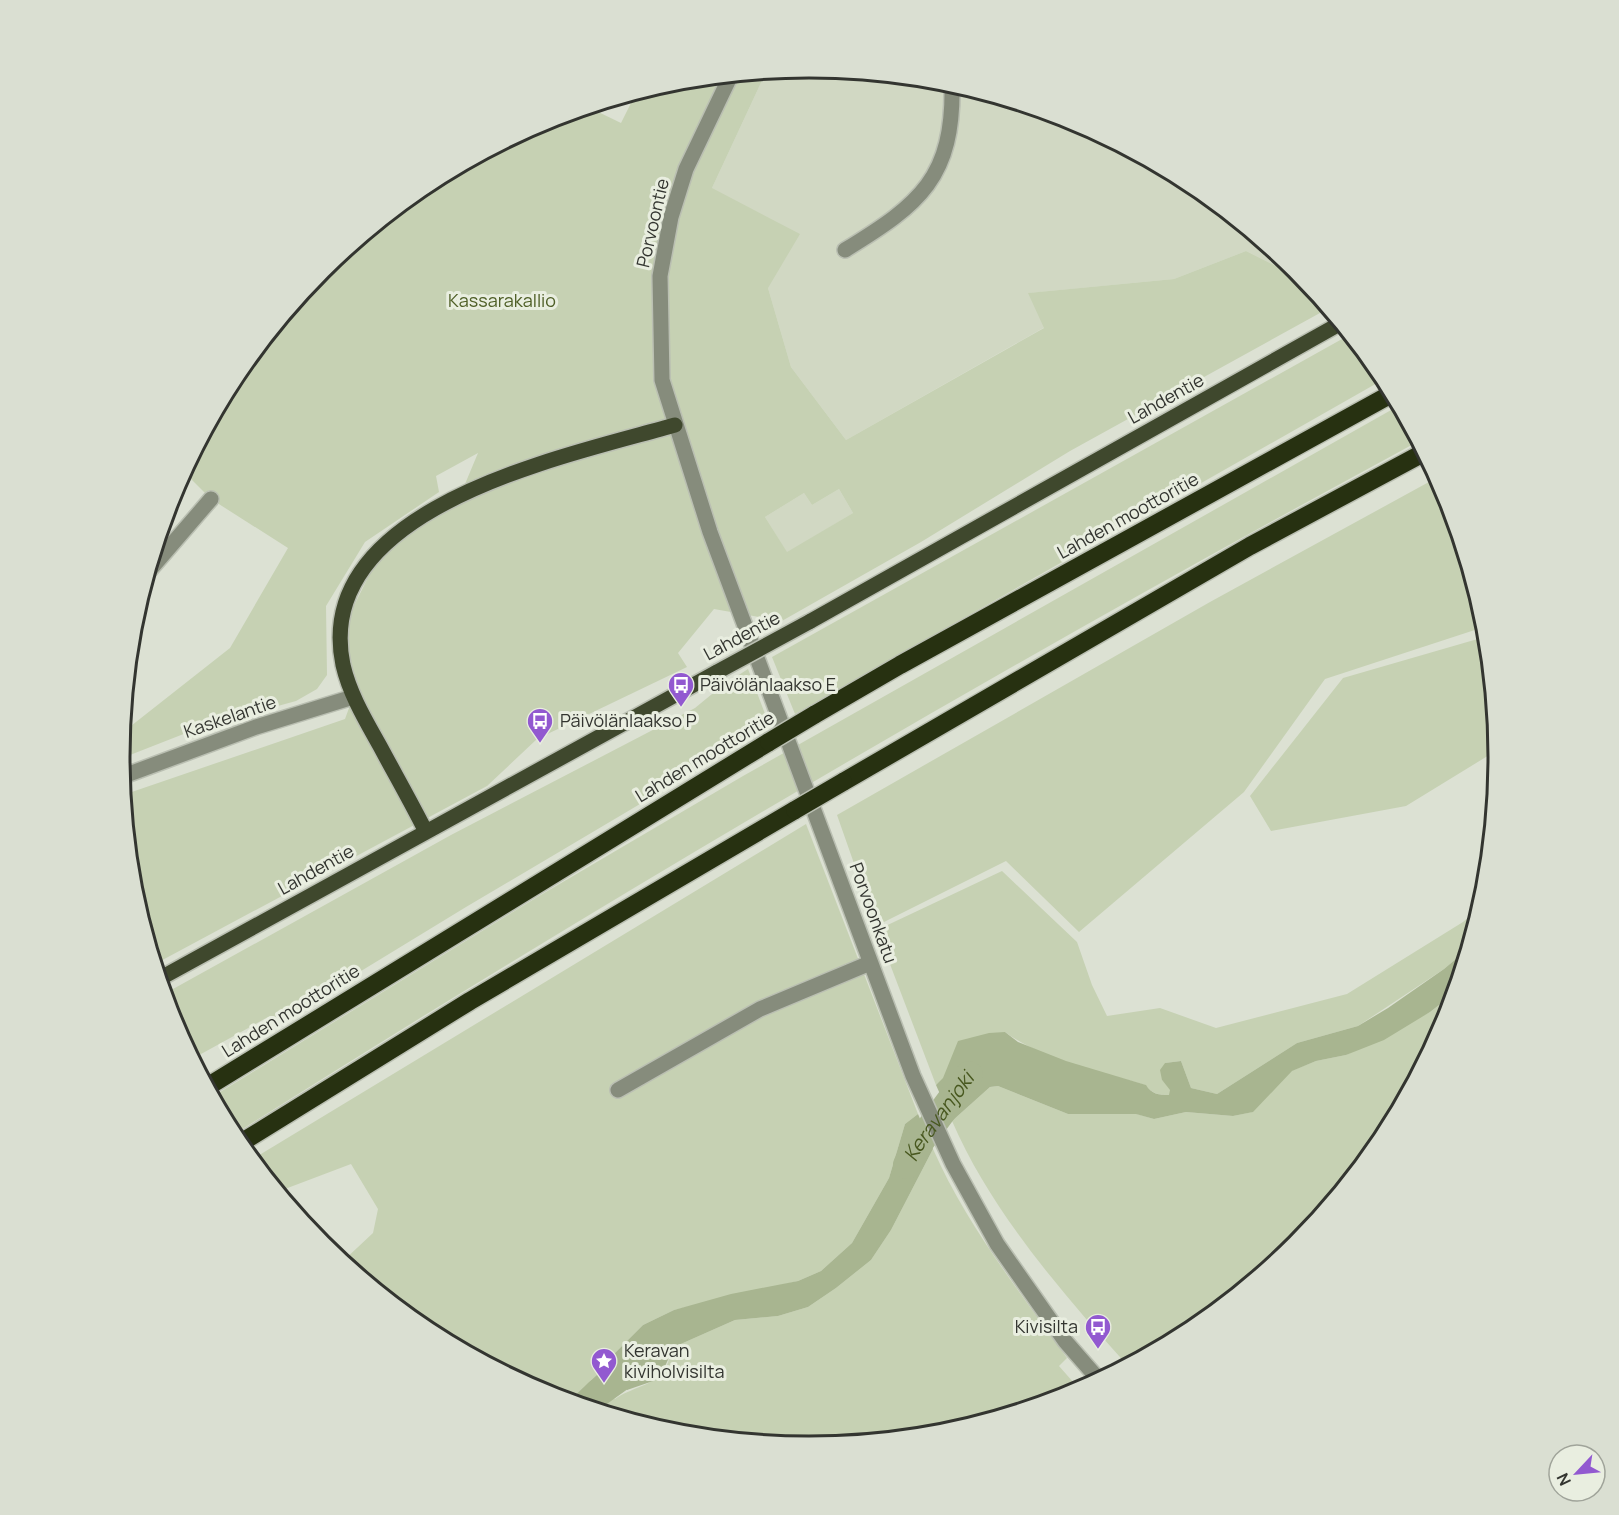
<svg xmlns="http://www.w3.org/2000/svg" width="1619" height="1515" font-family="Manrope,sans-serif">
  <rect width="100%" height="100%" fill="#dce1d3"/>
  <path fill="#d1d8c3" d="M810,68L944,81L1074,120L1193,184L1288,262L1278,267L1246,251L1174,279L1029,293L1045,327L846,440L791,367L768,288L712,188L766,72Z
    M839,489L853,513L787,553L765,517L804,493L812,505Z"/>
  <path fill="#c6d1b3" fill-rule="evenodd" d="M766,72L712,188L800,234L768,288L791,367L846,440L1044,328L1028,293L1174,279L1246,251L1278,267L1288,262L1329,308L1070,451L921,542L773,626L759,617L714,609L678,653L687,667L537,739L487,786L155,964L133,892L123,795L345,719L353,697L340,634L383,547L460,496L478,453L436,476L439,492L365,542L326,606L327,675L317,689L296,701L204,726L130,755L121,746L122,733L230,648L288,548L211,499L184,472L236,374L322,269L426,184L546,120L588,107L621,123L636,93L675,81ZM839,489L853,513L787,552L765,517L804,493L812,505Z
    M1351,334L1386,378L795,714L772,657Z
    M1400,405L1419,441C1016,659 620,890 233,1135L212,1097L539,896L743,776Z
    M1438,477L1447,494L1487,626L1325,679L1244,792L1079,932L1006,861L876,926L837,815L1210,602Z
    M1488,636L1499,749L1406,806L1271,831L1250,796L1343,678Z
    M748,669L770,727L466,907L284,1018L268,1017L192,1059L172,1021L164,994L451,835L695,708L723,685Z
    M806,824L918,1114L905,1124L889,1178L852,1243L821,1271L798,1281L674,1310L643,1325L610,1358L597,1366L600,1372L568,1402L545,1395L426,1331L342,1262L373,1233L378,1209L351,1164L277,1192L251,1160Z
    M1002,871L1077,942L1092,985L1107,1016L1160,1008L1216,1028L1347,994L1463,922L1482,906L1469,948L1444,969L1358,1026L1297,1043L1217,1094L1191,1088L1181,1061L1165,1063L1162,1080L1170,1089V1095C1159,1095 1152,1094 1145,1085C1099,1071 1045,1061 1005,1032L936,1085L877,930Z
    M1456,992L1447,1022L1383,1141L1297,1246L1222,1307L1196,1317L1199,1327L1193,1331L1128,1366C1062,1293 991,1211 952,1121L990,1087L998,1086L1068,1114H1137L1154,1119L1186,1112L1233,1116L1252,1112L1291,1071L1316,1061L1346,1055L1430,1012Z
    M933,1149C966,1224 1019,1291 1067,1358L1059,1366L1081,1391L944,1434L809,1447L675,1434L598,1411L612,1396L615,1399C628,1389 657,1384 665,1370C668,1364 670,1354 674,1347L735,1320L778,1316L808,1307L836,1288L871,1260L891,1230Z"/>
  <path fill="#a8b590" d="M1469,948L1456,992L1430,1012L1384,1040L1346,1055L1316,1061L1292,1071L1253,1112L1233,1116L1186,1112L1154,1119L1136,1114H1068L998,1086L990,1087L952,1121L936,1085L943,1078L958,1041L989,1033L1005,1032L1018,1042L1066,1061L1146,1085C1151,1094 1159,1095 1169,1095L1170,1090L1162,1080L1160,1070L1165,1063L1181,1061L1191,1088L1217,1094L1297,1043L1358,1026L1388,1008L1444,969Z
    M918,1114L933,1149L891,1230L871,1260L836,1288L808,1307L778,1316L735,1320L674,1347L659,1379L627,1390L610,1358L643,1325L674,1310L731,1294L798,1281L821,1271L852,1243L889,1178L905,1124Z
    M600,1372L612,1396L598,1411L568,1402Z"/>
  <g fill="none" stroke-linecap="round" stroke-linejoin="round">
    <g stroke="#a8b590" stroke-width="28">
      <path id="s1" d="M907,1165L914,1150L969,1075"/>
      <path d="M584,1407L598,1393L651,1355"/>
    </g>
    <g stroke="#babfb2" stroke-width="18">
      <path id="minor" d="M731,75L686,169L671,217L660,276L662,380L710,532L913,1076L953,1164L997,1244L1065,1341L1100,1381
        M845,250C920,204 954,178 952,83
        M148,572L211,499
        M121,777L256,727L353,697
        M618,1090L760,1009L870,963"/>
    </g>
    <g stroke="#babfb2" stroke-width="18">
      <path id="major" d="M809,622L1341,323
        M426,832C412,804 396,776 381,748C366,721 350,695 343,665C310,507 567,456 675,425
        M159,979L717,672"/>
    </g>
    <g stroke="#babfb2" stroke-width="21">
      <path id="highway" d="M814,715L900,665L1393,393
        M843,782L1250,546L1425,452
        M207,1087L769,742
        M239,1144L470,1001L795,810"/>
    </g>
    <use href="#minor" stroke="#868c7c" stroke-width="15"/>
    <use href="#major" stroke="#3f482d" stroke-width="15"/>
    <use href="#highway" stroke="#273111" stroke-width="18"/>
    <g stroke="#babfb2" stroke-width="18" stroke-linecap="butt">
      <path id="major-bridge" d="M717,672L809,622"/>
    </g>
    <g stroke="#babfb2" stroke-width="21" stroke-linecap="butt">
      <path id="highway-bridge" d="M769,742L814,715
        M795,810L843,782"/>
    </g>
    <use href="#major-bridge" stroke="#3f482d" stroke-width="15"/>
    <use href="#highway-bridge" stroke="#273111" stroke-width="18"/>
  </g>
  <defs>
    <g id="bus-pin" transform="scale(1.35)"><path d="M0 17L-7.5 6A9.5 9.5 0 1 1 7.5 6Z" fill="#9259d0" stroke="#e9eee0"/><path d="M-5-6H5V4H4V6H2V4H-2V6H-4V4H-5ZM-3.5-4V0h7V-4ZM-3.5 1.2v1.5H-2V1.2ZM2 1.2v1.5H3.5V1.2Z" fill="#fff"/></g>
    <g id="sight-pin" transform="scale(1.35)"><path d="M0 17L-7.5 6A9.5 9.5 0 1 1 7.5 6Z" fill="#9259d0" stroke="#e9eee0"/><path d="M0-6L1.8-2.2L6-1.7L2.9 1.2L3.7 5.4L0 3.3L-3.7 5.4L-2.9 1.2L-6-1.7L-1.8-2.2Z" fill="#fff"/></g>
  </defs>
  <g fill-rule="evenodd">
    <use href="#bus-pin" x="681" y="685"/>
    <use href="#bus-pin" x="540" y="721"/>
    <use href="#bus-pin" x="1098" y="1327"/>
    <use href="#sight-pin" x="604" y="1361"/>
  </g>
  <g text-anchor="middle" stroke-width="6" stroke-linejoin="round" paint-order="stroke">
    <g font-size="18" fill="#333530" stroke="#e9eee0">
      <text transform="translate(653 223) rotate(-77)" y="6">Porvoontie</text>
      <text transform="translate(1166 399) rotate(-29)" y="6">Lahdentie</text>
      <text transform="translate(1128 516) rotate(-29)" y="6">Lahden moottoritie</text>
      <text transform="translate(742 636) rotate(-28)" y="6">Lahdentie</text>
      <text transform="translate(230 717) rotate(-19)" y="6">Kaskelantie</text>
      <text transform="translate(705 757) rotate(-31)" y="6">Lahden moottoritie</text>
      <text transform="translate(316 870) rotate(-29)" y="6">Lahdentie</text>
      <text transform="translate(873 913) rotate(70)" y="6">Porvoonkatu</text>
      <text transform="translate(291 1011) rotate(-32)" y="6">Lahden moottoritie</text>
    </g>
    <g font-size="18" fill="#4f5f27" stroke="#e9eee0">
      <text x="502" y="307">Kassarakallio</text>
    </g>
    <g font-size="18" fill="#333530" stroke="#e9eee0" text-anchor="start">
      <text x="700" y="691">Päivölänlaakso E</text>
      <text x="560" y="727">Päivölänlaakso P</text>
      <text x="1078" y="1333" text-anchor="end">Kivisilta</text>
      <text x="624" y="1357">Keravan<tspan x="624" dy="21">kiviholvisilta</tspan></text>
    </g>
    <g font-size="20" font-style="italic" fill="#48581f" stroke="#e9eee0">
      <text dy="7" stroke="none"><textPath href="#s1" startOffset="58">Keravanjoki</textPath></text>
    </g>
  </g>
  <path d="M0 0H1619V1515H0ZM130 757a679 679 0 1 1 1358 0a679 679 0 1 1-1358 0Z" fill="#dadfd2" fill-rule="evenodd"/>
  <path fill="none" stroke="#333530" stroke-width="3" d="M130 757a679 679 0 1 1 1358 0a679 679 0 1 1-1358 0Z"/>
  <g transform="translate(1577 1473) rotate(244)"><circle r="28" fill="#e9eee0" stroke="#a0a49a" stroke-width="1.5"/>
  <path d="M0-4.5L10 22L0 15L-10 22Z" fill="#9259d0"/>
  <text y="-9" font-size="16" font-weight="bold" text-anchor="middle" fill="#333530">N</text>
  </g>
</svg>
